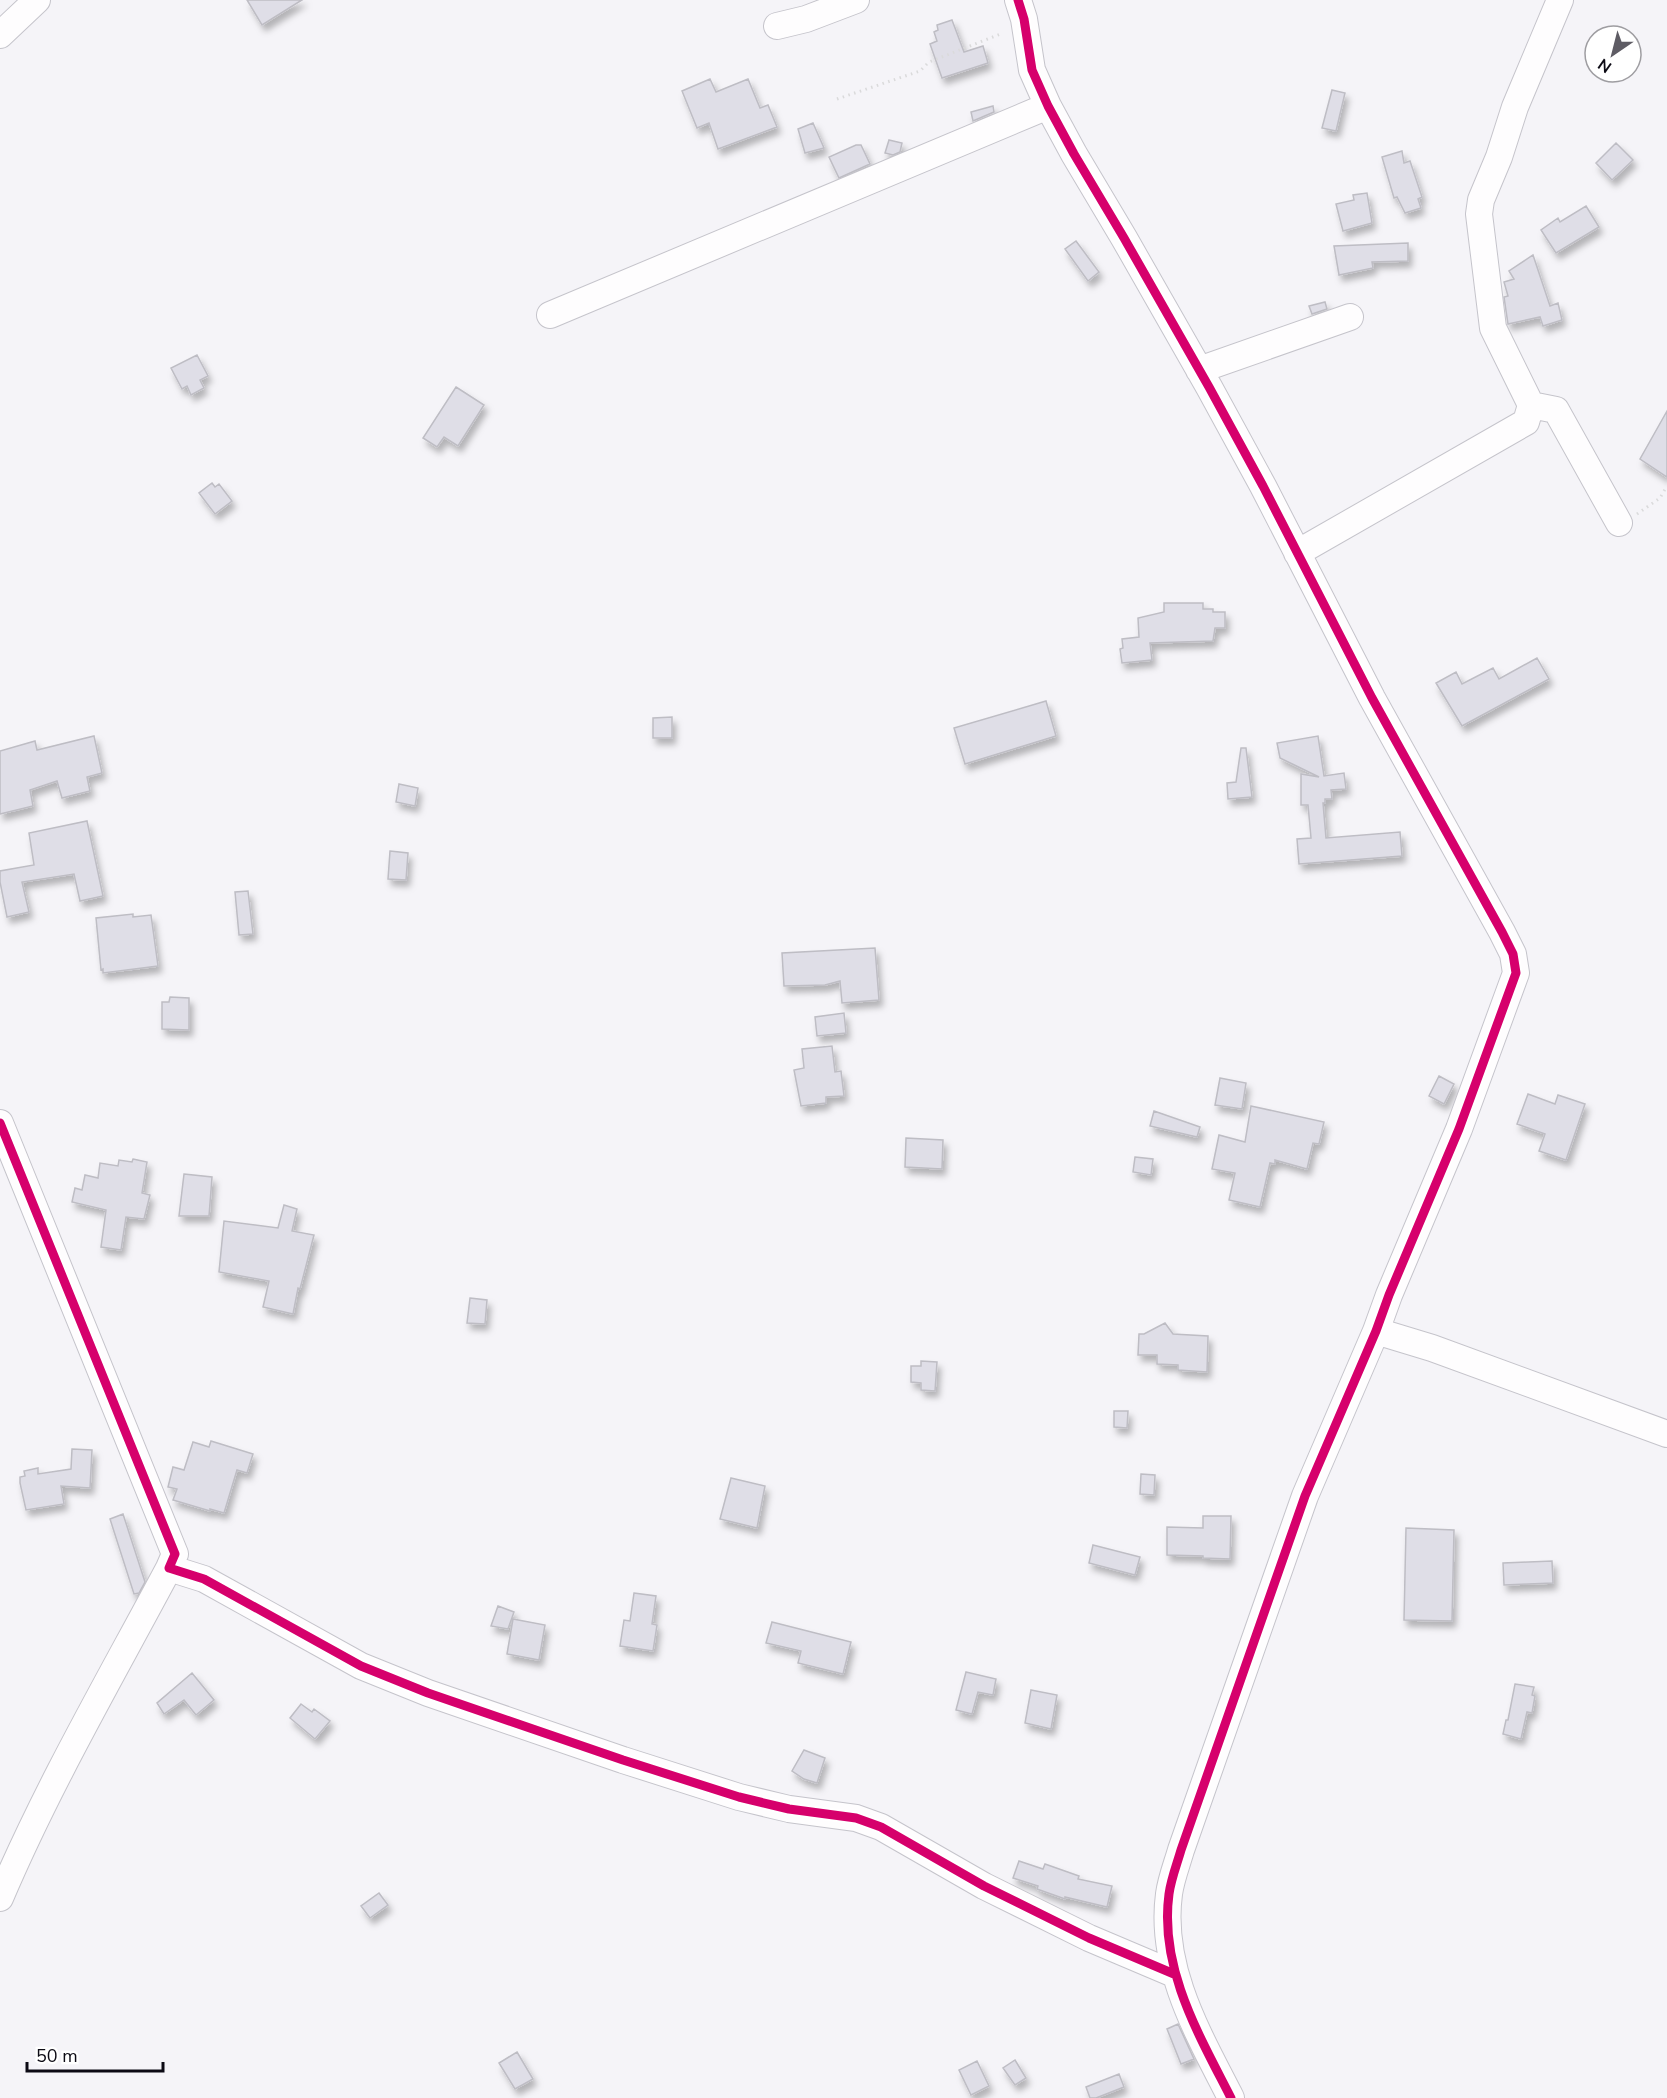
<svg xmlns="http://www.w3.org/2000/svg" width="1667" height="2098" font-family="'Nunito Sans',sans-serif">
  <defs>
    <filter id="shadow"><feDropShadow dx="3.5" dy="6" stdDeviation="3" flood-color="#0004"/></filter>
  </defs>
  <rect width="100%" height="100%" fill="#f5f4f8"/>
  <path fill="#dfdee7" stroke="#bebdc4" stroke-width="1.5" filter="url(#shadow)" d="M247,0H302L262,25Z
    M952,20L964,52L983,46L988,63L942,78L930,44L937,41L934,32L938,30L937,25Z
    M710,79L716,92L748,79L760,108L768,105L777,127L718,149L709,123L697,128L682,91Z
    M1332,90L1345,93L1336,131L1322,128Z
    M993,106L994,112L973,121L971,112Z
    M813,123L824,148L805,153L798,129Z
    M889,140L902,143L900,152L893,155L885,153Z
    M1616,143L1633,160L1612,180L1596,163Z
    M856,145H861L870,164L839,178L829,157Z
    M1402,151L1404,163L1410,161L1422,197L1418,199L1421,208L1405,213L1397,197L1394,198L1382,157Z
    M1367,193L1372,223L1343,231L1336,204L1354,200L1353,195Z
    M1586,206L1599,227L1556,253L1541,230L1558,218L1560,222Z
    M1076,241L1099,272L1088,281L1065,249Z
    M1408,243V261L1372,262L1373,268L1339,275L1334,246Z
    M1533,255L1550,306L1558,303L1562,320L1543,326L1540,317L1508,324L1504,297L1508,296L1504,282L1514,279L1509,271Z
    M1325,302L1327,309L1312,314L1309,306Z
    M197,355L208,376L200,380L204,388L191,395L187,386L182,389L171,368Z
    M456,387L484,405L458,446L444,437L437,447L423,438Z
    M1667,411V477L1640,459Z
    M212,483L215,487L219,484L232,501L215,514L199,493Z
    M1164,603H1203V609H1213V612H1225V628H1215L1213,641L1150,643L1152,660L1122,663L1120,649L1123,648L1122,639L1139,637L1138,618L1164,612Z
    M1537,658L1549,679L1462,726L1436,683L1456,672L1462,684L1493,668L1499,679Z
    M1046,701L1056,736L965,764L954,728Z
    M672,717V738H653V718Z
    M94,736L102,773L87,777L90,791L62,798L57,781L30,790L33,806L0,814V751L35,741L37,750Z
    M1318,736L1324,776L1344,773L1346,789L1331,790L1332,799H1325V803H1323L1326,838L1400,832L1402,856L1299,864L1297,839L1311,838L1308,805H1301V774L1319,777L1280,758L1277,743Z
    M1241,748H1246L1252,797L1228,799L1227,783L1236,782Z
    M399,784L418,788L415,806L396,802Z
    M87,821L103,896L80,901L74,874L22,882L29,912L7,917L0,882V871L34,865L29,833Z
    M390,851L408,853L406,880L388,879Z
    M248,891L253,934L239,935L235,892Z
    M133,914V917L151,915L158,966L103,973V969L101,970L96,918Z
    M875,948L879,1000L842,1003L840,981L825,985L784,986L782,953Z
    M170,997L189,998V1030L162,1029V1002H169Z
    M844,1013L846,1033L817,1036L815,1017Z
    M832,1046L835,1072L841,1071L844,1096L826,1097V1103L801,1106L794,1070L804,1068L802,1049Z
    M1439,1076L1454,1084L1444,1104L1429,1096Z
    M1220,1078L1246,1083L1242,1109L1215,1105Z
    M1528,1094L1555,1104L1558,1095L1585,1104L1566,1160L1539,1151L1545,1134L1517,1124Z
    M1251,1106L1324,1122L1319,1144L1313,1143L1307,1169L1275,1160V1164L1270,1163L1260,1207L1229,1200L1235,1173L1212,1169L1219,1135L1245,1142Z
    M1154,1111L1200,1127L1197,1137L1150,1126Z
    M906,1138L943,1140L942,1169L905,1167Z
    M1135,1157L1153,1159L1151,1175L1133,1172Z
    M133,1159L147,1162L142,1193L150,1195L144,1219L126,1217L121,1250L101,1247L106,1210L72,1202L75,1188L82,1190L85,1175L98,1178L100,1163L118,1166L119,1160L132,1162Z
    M184,1174L212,1177L209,1216H179Z
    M284,1205L297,1209L292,1231L314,1235L300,1289L298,1288L293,1314L263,1307L269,1281L219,1272L224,1221L278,1228Z
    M470,1298L487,1300L485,1324L467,1323Z
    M1165,1323L1173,1334L1208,1336L1207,1372L1178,1370V1365L1157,1364V1355H1138L1139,1334H1144Z
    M921,1361L937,1362L935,1391L921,1390V1383L911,1382V1366H921Z
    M1114,1411H1128L1127,1428L1114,1427Z
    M211,1441L253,1454L247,1473L237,1470L224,1513L210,1509V1511L173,1500L177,1489L168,1487L173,1467L184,1470L193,1442L209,1447Z
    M72,1449L92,1450L90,1488L61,1486L64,1504L26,1510L20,1483V1477L25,1476L24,1471L38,1468V1474L71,1469Z
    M1141,1474L1155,1475L1154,1495L1140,1494Z
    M731,1478L765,1486L757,1528L720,1519Z
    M123,1514L145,1582L139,1593L134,1594L110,1519Z
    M1203,1516H1231L1230,1559L1203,1558V1556L1167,1555V1527L1203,1528Z
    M1406,1528L1454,1530L1452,1621L1404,1620Z
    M1093,1545L1140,1557L1135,1575L1089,1563Z
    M1552,1561L1553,1583L1504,1585L1503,1563Z
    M634,1593L656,1596L652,1624L657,1625L653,1651L620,1646L624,1620L630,1621Z
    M498,1606L514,1612L508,1629L491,1626Z
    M513,1619L545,1625L539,1660L507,1654Z
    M772,1622L851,1642L843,1674L798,1663L801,1651L766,1643Z
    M966,1672L996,1679L993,1695L978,1692L972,1714L956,1710Z
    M192,1673L214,1700L196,1715L184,1700L164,1714L157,1703Z
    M1515,1684L1534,1687L1532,1695L1535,1696L1532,1713L1527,1712L1521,1739L1503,1734L1506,1720H1508Z
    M1031,1690L1057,1695L1051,1729L1025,1723Z
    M301,1704L312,1712L314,1709L330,1721L315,1739L290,1718Z
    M804,1750L825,1758L817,1783L804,1779L792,1771Z
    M1019,1861L1043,1869L1045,1864L1079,1876L1078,1879L1112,1886L1107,1907L1065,1897V1899L1037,1889L1038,1886L1013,1878Z
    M379,1893L388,1905L370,1918L361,1906Z
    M1178,2024L1194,2059L1181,2064L1167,2029Z
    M517,2052L533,2079L515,2089L499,2063Z
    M1015,2060L1026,2078L1015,2085L1003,2068Z
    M977,2061L989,2086L971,2095L959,2070Z
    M1119,2074L1124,2087L1096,2098H1090L1086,2087Z"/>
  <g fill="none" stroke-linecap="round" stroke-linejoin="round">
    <g stroke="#c5c4cb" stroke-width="28">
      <path id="minor" d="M1018,0L1024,19L1032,70L1048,106L1074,154L1124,238L1209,387L1263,486L1372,698L1502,932L1513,954L1516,973L1459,1129L1389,1295L1376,1331L1305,1496L1181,1850C1177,1864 1171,1879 1169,1894C1159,1968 1199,2035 1231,2098
        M1560,0L1515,107L1499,157L1481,200L1479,214L1493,328L1531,405L1556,410L1619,523
        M777,26L806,19L856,0
        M0,35L37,0
        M550,315L1048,106
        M1199,370L1350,317
        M1297,553L1526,422L1531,405
        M0,1123L175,1554L169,1568L204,1579L361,1666L428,1693L623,1760L739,1797L789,1809L856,1818L881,1827L984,1886L1089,1938L1174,1974
        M1376,1331L1432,1348L1667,1434
        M0,1898C48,1785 111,1677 169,1568"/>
    </g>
    <path stroke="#dadadb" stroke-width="3" stroke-dasharray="1.5 4.5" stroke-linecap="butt" d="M837,99L920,71L929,62L1003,33
      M1637,514L1660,498L1667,486"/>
    <use href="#minor" stroke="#fefdfe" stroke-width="26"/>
    <g stroke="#fff" stroke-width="13">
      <path id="cycleway" d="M1018,0L1024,19L1032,70L1048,106L1074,154L1124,238L1209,387L1263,486L1372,698L1502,932L1513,954L1516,973L1459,1129L1389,1295L1376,1331L1305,1496L1181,1850C1177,1864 1171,1879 1169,1894C1159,1968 1199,2035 1231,2098
        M0,1123L175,1554L169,1568L204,1579L361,1666L428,1693L623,1760L739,1797L789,1809L856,1818L881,1827L984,1886L1089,1938L1174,1974"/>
    </g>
    <use href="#cycleway" stroke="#d6006c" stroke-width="9"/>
  </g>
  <g transform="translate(1613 54) rotate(215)"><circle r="28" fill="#ffffff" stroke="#9e9da1" stroke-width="1.5"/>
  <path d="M0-4.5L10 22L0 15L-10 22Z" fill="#5e5c64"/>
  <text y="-9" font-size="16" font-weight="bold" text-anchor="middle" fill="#0c0a14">N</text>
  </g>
  <path d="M27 2062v9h136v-9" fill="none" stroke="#0c0a14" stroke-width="3"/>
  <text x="36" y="2062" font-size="18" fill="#0c0a14" stroke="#ffffff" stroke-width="4.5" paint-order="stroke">50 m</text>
</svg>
